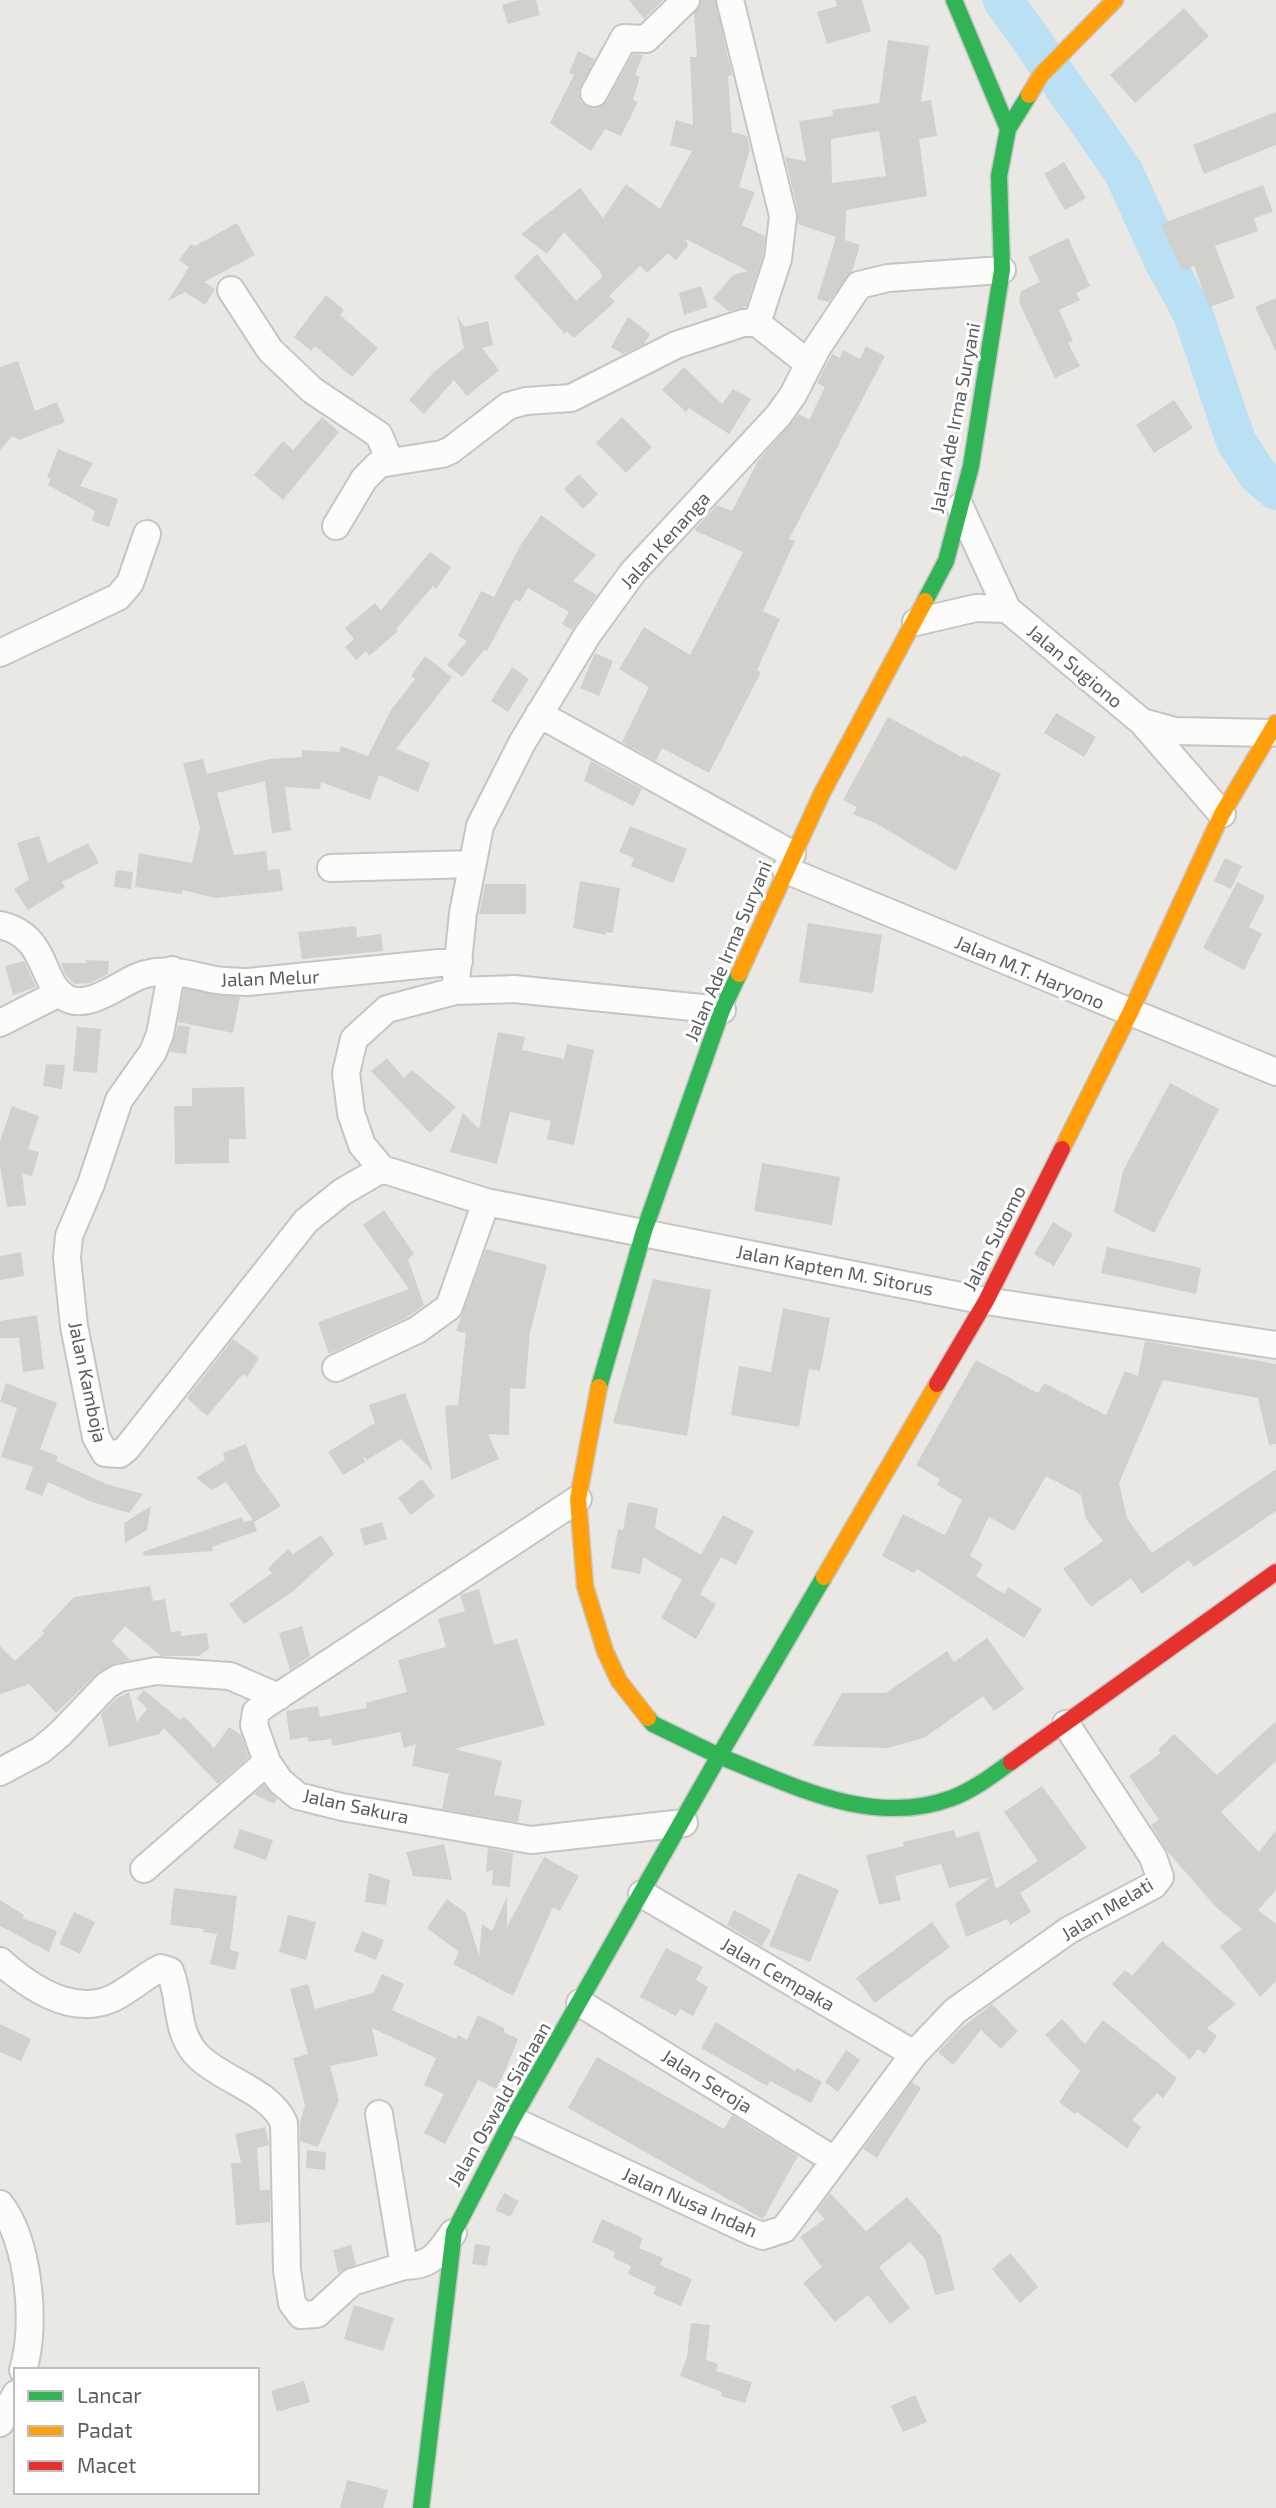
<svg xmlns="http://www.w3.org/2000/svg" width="1276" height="2508" font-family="'Exo 2',sans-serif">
  <rect width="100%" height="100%" fill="#eae8e4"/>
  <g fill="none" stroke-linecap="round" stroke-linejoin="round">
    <path stroke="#bae0f3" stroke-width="40" d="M1003,0L1123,171L1164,261L1193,314L1236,441L1258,475L1276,490"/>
  </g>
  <path fill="#d1d0cd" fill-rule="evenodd" d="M519,0H536L540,15L508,24L502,5Z
    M629,0H663L644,19Z
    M701,0H715L732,75L728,76L732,132L747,136L750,149L739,187L755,192L742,225L765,236L763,256L746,307L728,311L713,298L733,275L748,271L686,239L688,246L676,260L668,253L647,273L640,266L609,296L615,302L574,338L567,331L565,334L514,277L537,254L576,301L602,277L600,271L564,232L547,254L521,234L580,188L603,218L626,184L660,209L692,151L670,145L676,120L693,125L690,57H697L694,14Z
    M835,0H862L871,31L827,44L817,12L837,6Z
    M1184,8L1209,36L1135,103L1110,75Z
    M888,40L929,46L921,102L931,100L937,136L919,139L927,196L846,210L845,240L860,245L852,272L829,302L817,299L836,237L798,224V212L785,157L806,161L799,121L833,116L832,110L879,103ZM879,131L886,176L832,183L831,139Z
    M578,51L595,59L578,93L581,102L594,109L607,101L633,54L643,55L635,75L640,77L633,100L638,102L621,136L605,129L591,151L550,123L574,75L569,73Z
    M1276,112V145L1204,174L1193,145Z
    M1064,162L1086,198L1065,210L1044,174Z
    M1263,185L1273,212L1254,218L1258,231L1215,246L1235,298L1209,307L1194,266L1182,271L1161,224Z
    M237,223L255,255L204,282L215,289L205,305L185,292L168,301L189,267L179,260L191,244L195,246Z
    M1068,238L1090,286L1076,293L1080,300L1059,310L1073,341L1068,343L1080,366L1055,378L1019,302L1021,291L1040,282L1028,257Z
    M701,286L708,307L684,315L679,293Z
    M326,295L344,310L340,315L378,348L352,377L315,346L311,351L294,337Z
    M1276,298V352L1255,307Z
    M457,316L465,327L488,321L493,345L482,348L499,370L467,396L454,380L424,414L409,400L434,372L464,348Z
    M628,317L650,334L644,344L623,354L611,347Z
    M866,346L885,356L789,539L795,541L763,611L780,619L757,670L761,672L709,773L662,748L656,761L622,742L649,687L619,669L644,627L690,655L743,552L694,530L717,505L732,511L758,461L799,414L809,420L825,387L817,383L832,354L840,358L843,350L860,359Z
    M18,361L35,411L57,402L65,422L19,440L13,436L0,450V367Z
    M684,367L722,404L733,389L751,399L729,434L689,408L686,412L662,390Z
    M1174,400L1193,428L1154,453L1136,425Z
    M322,417L339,432L283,500L254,475L283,441L293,450Z
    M622,417L652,447L626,473L596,443Z
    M58,449L93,463L80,486L118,499L109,527L92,521L95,511L48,485L51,479L47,478Z
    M579,474L598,494L583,509L564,489Z
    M541,515L596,555L573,581L597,595L572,630L562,624L569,612L528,588L520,602L515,599L487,651L484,650L462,677L447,665L467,641L458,636L481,591L494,597L520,546Z
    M430,552L451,567L436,589L433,586L396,629L398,631L369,656L366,651L356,660L345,647L354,639L345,628L375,603L381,610Z
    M595,653L613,661L599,696L580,688Z
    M425,656L452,677L396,749L430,763L418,792L379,775L370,800L321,782L320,789L285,787L291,831L272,833L265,781L217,793L234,855L266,851L268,870L280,869L283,891L215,898L182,890V894L135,887L139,853L192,863L200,828L183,763L203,759L207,774L270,759L302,757V750L339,752L341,746L368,756L391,710L415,679L411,676Z
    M512,667L529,679L508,712L491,701Z
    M1056,713L1096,737L1084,757L1044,733Z
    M888,717L962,757L963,755L1001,774L956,871L877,824L853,814L857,807L843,800Z
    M591,761L642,789L633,806L584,781Z
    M630,826L687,849L673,883L631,866L634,858L619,852Z
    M39,836L48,863L88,843L99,863L62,882L65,887L28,910L14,889L29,880L17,843Z
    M1225,858L1242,866L1231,889L1214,881Z
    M116,870L133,872L131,889L114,887Z
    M580,881L620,888L613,933L606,932V935L573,928Z
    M1237,882L1265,896L1249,927L1262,934L1244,970L1203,948Z
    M485,884H526V914H479Z
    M808,923L882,935L873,993L799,982Z
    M356,926L357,937L381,934L383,951L302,959L298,932Z
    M86,960L109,961L108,974L90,983L74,984L65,974L61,963H86Z
    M24,961L36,987L13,995L5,966Z
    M184,989L240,997L233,1033L178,1022Z
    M178,1025L190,1027L186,1054L170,1052Z
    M77,1027L101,1029L97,1073L73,1071Z
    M498,1032L525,1037L522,1050L564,1059L567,1044L594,1050L574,1145L547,1139L551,1121L510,1112L497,1164L450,1152L463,1113L479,1129Z
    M387,1058L404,1078L412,1070L456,1107L430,1133L371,1071Z
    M46,1064L65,1065L62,1089L43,1086Z
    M1170,1083L1219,1109L1154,1233L1114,1212L1123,1171Z
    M244,1087L246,1139H229V1163L175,1164L174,1106H192V1088Z
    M12,1106L39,1116L28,1149L39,1152L32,1176L22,1173L26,1205L7,1207L0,1165V1141Z
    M762,1163L840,1177L832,1225L754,1211Z
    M384,1210L414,1254L408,1259L424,1305L406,1318L329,1354L318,1322L409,1289L363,1225Z
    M1053,1222L1073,1234L1054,1266L1034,1254Z
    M1107,1247L1201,1268L1196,1294L1101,1273Z
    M486,1249L547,1265L530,1333L525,1389L510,1388L509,1435L488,1434L499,1459L451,1480L445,1406L458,1405L466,1333L456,1331Z
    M21,1252L24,1276L0,1280V1256Z
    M653,1279L711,1290L687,1436L613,1423Z
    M783,1308L830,1318L820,1371L809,1369L799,1427L731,1415L739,1366L771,1372Z
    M37,1315L44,1369L23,1372L19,1338H0V1321Z
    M233,1339L259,1358L247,1377L243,1374L207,1416L187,1398Z
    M1145,1341L1276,1364V1444L1269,1445L1258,1398L1163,1380L1119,1483L1127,1518L1152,1553L1276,1469V1511L1194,1567L1189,1560L1142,1594L1131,1578L1091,1607L1063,1569L1103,1541L1086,1519L1081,1495L1046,1476L1014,1531L989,1517L970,1556L983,1564L976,1576L1004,1594L1008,1587L1042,1609L1024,1638L917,1569L914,1573L882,1556L903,1514L945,1535L962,1500L937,1485L940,1479L916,1465L976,1360L1038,1393L1044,1383L1106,1415L1125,1371L1138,1376Z
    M6,1383L57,1403L40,1449L58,1456L56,1461L106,1484L143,1494L129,1513L92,1502L48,1482L42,1496L25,1489L33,1467L1,1457L17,1408L0,1402Z
    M405,1393L433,1471L401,1439L367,1460L363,1456L365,1462L343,1475L328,1452L375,1423L369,1405Z
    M246,1444L256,1471L281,1506L254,1522L257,1531L212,1547L213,1551L144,1556L143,1552L242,1517L244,1522L253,1520L226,1482L212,1490L196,1478L225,1460L223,1453Z
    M422,1479L435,1496L411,1515L398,1498Z
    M628,1502L658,1508L655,1528L701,1555L723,1515L754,1531L736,1565L721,1557L700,1594L716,1604L696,1639L661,1618L682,1580L643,1557L640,1574L611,1568L618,1529L623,1530Z
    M151,1506L147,1530L125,1543L124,1523Z
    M382,1522L387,1539L364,1546L360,1529Z
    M321,1535L334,1554L291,1593L244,1624L229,1604L272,1573L268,1568L288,1549L293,1554Z
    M150,1586L153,1601L165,1599L171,1632L181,1631V1636L207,1633L209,1649L199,1656H161L125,1626L112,1641L130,1660L116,1663L99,1672L56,1713L29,1684L0,1694V1646L15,1661L45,1633L42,1631L74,1597Z
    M479,1589L494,1645L517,1639L545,1725L454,1749L502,1761L494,1795L522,1800L518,1822L442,1809L449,1774L412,1766L416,1744L404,1748L400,1732L332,1746L331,1739L308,1742V1737L290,1740L286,1711L318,1706L320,1717L367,1708L366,1703L407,1692L398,1660L446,1647L438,1619L465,1611L460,1595Z
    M302,1626L310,1656L290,1670L279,1633Z
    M987,1638L1024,1689L994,1711L983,1696L924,1738L887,1748L812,1746L842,1693H886L947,1651L954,1662Z
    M144,1690L180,1720L184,1716L214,1748L229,1727L241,1735L249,1757L218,1784L164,1728L159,1734L109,1747L101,1714L117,1698L129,1692L137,1722L147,1709L137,1698Z
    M1276,1721V1761L1221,1812L1259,1852L1276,1830V1890L1258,1910L1276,1924V1981L1260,1997L1220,1946L1242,1929L1216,1907L1167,1851L1151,1825L1159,1820L1129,1776L1161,1753L1158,1750L1174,1734L1217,1775Z
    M264,1785L277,1799L274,1804L254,1794Z
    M1042,1786L1087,1848L1020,1893L1031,1912L1010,1925L1007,1919L966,1937L955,1904L991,1877L949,1888L941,1864L895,1876L901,1900L879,1905L866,1855L904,1846L903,1842L954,1830L956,1838L979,1831L996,1889L1038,1861L1004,1812Z
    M240,1829L273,1840L266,1860L233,1848Z
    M444,1844L452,1880L413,1876L406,1852Z
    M488,1848L513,1853L510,1887L492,1885L493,1870L486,1872Z
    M544,1857L579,1876L560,1911L553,1907L513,1996L453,1964L459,1952L427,1928L447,1899L466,1913L479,1956L482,1924L492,1931L507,1897V1927Z
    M369,1873L390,1880L386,1905L365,1902Z
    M798,1873L839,1890L810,1962L769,1946Z
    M174,1888L237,1896L230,1950L239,1952L235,1970L210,1964L217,1934L203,1932L204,1929L170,1925Z
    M0,1900L24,1915L22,1918L57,1931L49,1952L0,1926Z
    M734,1910L771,1930L762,1946L727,1925Z
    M74,1912L95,1922L80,1954L59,1944Z
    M288,1915L316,1922L306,1960L279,1952Z
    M932,1922L950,1947L875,2003L856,1978Z
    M362,1931L384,1940L376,1960L354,1951Z
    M1162,1941L1236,2004L1207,2028L1217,2036L1205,2054L1198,2049L1190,2060L1112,1984L1125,1970L1132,1976Z
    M666,1948L703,1967L696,1980L708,1987L693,2016L680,2009L676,2016L640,1997Z
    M382,1974L404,1984L392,2010L456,2039L458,2035L467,2040L478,2015L504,2028V2032L518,2039L506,2069L496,2089L478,2080L445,2144L424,2133L444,2094L424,2085L436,2058L372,2028L378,2056L330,2066L339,2100L318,2147L300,2141V2122L305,2105L293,2058L308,2054L290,1989L308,1984L315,2009L373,1993Z
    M992,2004L1018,2031L1001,2049L981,2030L953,2065L938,2052L959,2030Z
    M1062,2019L1085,2044L1103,2020L1177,2078L1163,2098L1157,2093L1132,2120L1141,2127L1127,2148L1077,2112L1075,2114L1059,2102L1080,2071L1045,2035Z
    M716,2022L795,2071L797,2068L822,2082L811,2103L770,2081L767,2086L701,2048Z
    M0,2024L31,2039L21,2061L0,2052Z
    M846,2050L860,2060L838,2092L825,2082Z
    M597,2057L724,2129L732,2115L798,2156L763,2219L568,2108Z
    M912,2082L921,2088L877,2158L863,2149Z
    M265,2127L269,2145L257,2148L260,2190H270V2222L236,2225L231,2163H241L235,2134Z
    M307,2150L326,2152L325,2170L306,2168Z
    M504,2193L519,2201L510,2217L495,2210Z
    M830,2193L866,2231L907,2197L941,2236L955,2290L935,2295L925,2259L910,2242L879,2267L910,2308L890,2324L868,2295L835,2322L803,2283L822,2267L800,2237L825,2219L817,2211Z
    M602,2219L643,2238L639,2248L663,2258L660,2265L692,2279L681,2306L653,2294L656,2287L628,2274L631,2266L613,2258L615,2252L592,2242Z
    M475,2244L490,2246L487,2266L472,2264Z
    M351,2245L356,2264L338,2273L333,2250Z
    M1010,2253L1038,2287L1020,2303L992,2269Z
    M354,2305L394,2318L383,2351L344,2339Z
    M691,2323L710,2325L706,2360L718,2364L716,2371L752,2382L745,2403L721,2396L722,2392L680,2376L687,2357Z
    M304,2381L310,2402L277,2412L271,2391Z
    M915,2395L927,2422L903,2432L891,2406Z
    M347,2480L388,2490L383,2508H340Z"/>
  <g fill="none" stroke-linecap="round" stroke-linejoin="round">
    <g stroke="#c5c5c5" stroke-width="30">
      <path id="street" d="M730,0L783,216L778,259L757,323
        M594,93L624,38L646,39L686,0
        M231,290L270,350L312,390L379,435L390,461
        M960,507L1007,609L1142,722L1222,814
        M336,526L364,479L379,464L442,454L451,450L508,406L526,401L571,398L676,345L743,323H757L809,364
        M916,622L976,608L1007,609
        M0,653L118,597L130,583L147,534
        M539,714L792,854
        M1142,722L1175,731L1271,733
        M331,868L471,864
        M786,870L1276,1072
        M0,925C49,936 39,982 66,998C89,1011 121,982 142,975C167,967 186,974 211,979C223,982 236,981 248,982L459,961
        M172,970L160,1034L153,1052L119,1100L91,1184L69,1236L67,1258L74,1326L96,1437L105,1453L120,1454L127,1448L306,1221L342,1192L382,1169
        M455,991L463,913L480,826L522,743L588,634L633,572L778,416L793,395L817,348L859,285L888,278L1002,270
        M722,1010L514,989L455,991L387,1009L354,1039L346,1073L351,1113L362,1145L382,1169L486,1202L986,1301L1276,1345
        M0,1023L59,993
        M336,1368L417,1330L449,1307L486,1202
        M578,1499L265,1705L256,1712L254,1725L267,1762L280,1781L298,1796L342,1807L531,1840L684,1823
        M0,1772L41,1750L60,1734L107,1685L119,1678L156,1671L230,1676L278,1697
        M144,1869L267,1762
        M642,1894L914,2054
        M0,1961C29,1987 71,2016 111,1999C129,1991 144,1976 161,1968L170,1971C182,2000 174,2033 199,2057C224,2081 270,2091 284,2123L287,2270L292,2303L301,2315L317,2314L352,2282L404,2266
        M580,2003L834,2160
        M379,2114L404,2266C432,2266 438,2254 453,2233
        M512,2120L752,2232L763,2236L784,2229L914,2054L955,2011L1069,1930L1154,1885L1160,1877L1153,1857L1066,1724
        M0,2204C29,2241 37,2326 23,2370
        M0,2423L16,2394"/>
    </g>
    <g stroke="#c6c6c6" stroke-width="19">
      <path id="fast" d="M954,0L1008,129
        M925,601L946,561L971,466L1002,270L999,176L1008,129L1029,95
        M599,1387L644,1231L722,1010L739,974
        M824,1577L719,1756C792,1785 872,1828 952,1798C973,1790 993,1775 1011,1762
        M421,2508L454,2232L512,2120L719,1756L653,1724L648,1718"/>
    </g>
    <g stroke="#c6c6c6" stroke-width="19">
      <path id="slow" d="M1029,95L1041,75L1115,0
        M739,974L822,793L925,601
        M1062,1149L1130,1013L1222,814L1276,723
        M599,1387L578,1499L585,1586L605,1651L619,1681L648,1718
        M824,1577L937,1384"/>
    </g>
    <g stroke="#c6c6c6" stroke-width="19">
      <path id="jam" d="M937,1384L986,1301L1062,1149
        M1011,1762L1276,1572"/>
    </g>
    <use href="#street" stroke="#fcfcfb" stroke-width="26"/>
    <use href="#fast" stroke="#30b455" stroke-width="16"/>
    <use href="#slow" stroke="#ff9f0a" stroke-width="16"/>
    <use href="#jam" stroke="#e5322d" stroke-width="16"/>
  </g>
  <g text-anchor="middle" stroke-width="6" stroke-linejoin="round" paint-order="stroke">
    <g font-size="19" fill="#5a5e61" stroke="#fff">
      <text transform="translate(955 418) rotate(-79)" y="7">Jalan Ade Irma Suryani</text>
      <text transform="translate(665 540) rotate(-48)" y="7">Jalan Kenanga</text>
      <text transform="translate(1075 666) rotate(40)" y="7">Jalan Sugiono</text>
      <text transform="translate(728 951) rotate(-67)" y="7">Jalan Ade Irma Suryani</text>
      <text transform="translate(1030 972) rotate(23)" y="7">Jalan M.T. Haryono</text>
      <text transform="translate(270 978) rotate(-2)" y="7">Jalan Melur</text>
      <text transform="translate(994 1238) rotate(-63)" y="7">Jalan Sutomo</text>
      <text transform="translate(835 1270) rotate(11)" y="7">Jalan Kapten M. Sitorus</text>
      <text transform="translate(88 1382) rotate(78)" y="7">Jalan Kamboja</text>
      <text transform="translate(356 1806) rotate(12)" y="7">Jalan Sakura</text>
      <text transform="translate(1107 1909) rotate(-31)" y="7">Jalan Melati</text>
      <text transform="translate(778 1974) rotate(30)" y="7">Jalan Cempaka</text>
      <text transform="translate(707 2081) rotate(32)" y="7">Jalan Seroja</text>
      <text transform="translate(499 2104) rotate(-60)" y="7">Jalan Oswald Siahaan</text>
      <text transform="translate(690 2202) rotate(24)" y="7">Jalan Nusa Indah</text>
    </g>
  </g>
  <rect x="14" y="2368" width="245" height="126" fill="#ffffff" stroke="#bdbfc0" stroke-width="2"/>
  <rect x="28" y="2391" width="35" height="10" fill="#30b455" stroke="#bdbfc0" stroke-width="2"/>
  <text x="77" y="2403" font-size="21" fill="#5a5e61">Lancar</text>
  <rect x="28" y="2426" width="35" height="10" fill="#ff9f0a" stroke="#bdbfc0" stroke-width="2"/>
  <text x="77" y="2438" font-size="21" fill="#5a5e61">Padat</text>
  <rect x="28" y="2461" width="35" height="10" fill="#e5322d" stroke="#bdbfc0" stroke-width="2"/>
  <text x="77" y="2473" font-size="21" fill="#5a5e61">Macet</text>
</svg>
